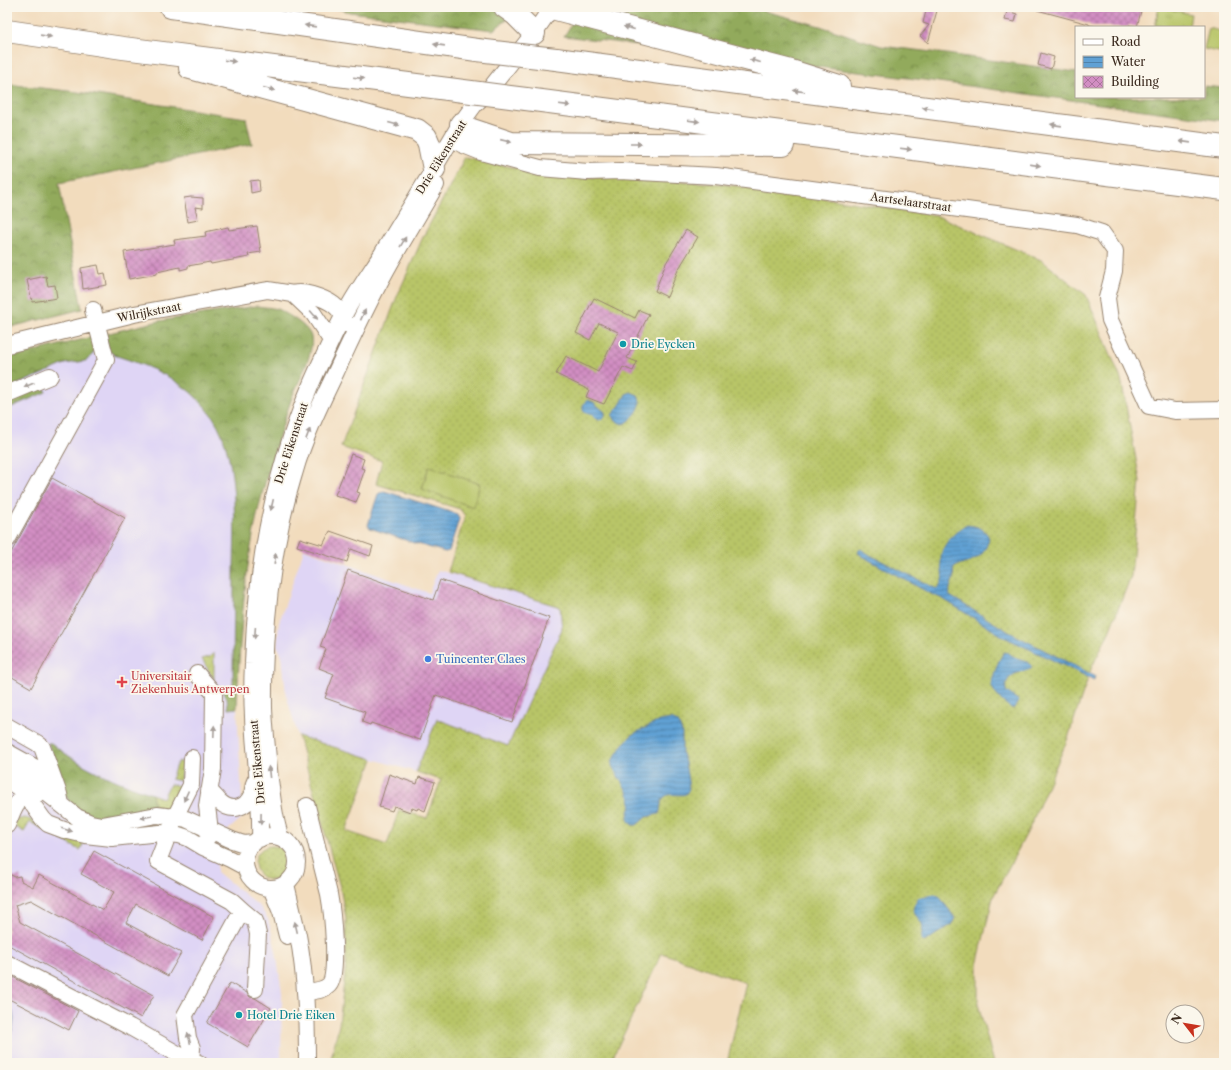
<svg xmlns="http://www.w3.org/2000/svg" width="1231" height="1070" font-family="'Libre Caslon Text',serif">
  <defs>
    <pattern id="grass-dots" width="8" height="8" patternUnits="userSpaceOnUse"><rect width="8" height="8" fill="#b8c567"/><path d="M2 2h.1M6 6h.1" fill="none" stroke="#9fa959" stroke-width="1.8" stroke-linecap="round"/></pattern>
    <pattern id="forest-crowns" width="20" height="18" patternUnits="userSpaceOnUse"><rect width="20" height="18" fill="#92aa5c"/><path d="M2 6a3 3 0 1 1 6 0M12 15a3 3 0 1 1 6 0" fill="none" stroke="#788b4b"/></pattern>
    <pattern id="park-tufts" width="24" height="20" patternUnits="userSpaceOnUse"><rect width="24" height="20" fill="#b8c567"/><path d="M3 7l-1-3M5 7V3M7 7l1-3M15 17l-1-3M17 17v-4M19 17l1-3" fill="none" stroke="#9fa959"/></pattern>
    <pattern id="water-rules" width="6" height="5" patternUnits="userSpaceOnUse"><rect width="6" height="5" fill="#60a1d4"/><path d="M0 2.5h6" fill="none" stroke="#5083ab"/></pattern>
    <pattern id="building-cross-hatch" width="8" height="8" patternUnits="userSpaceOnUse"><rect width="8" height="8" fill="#d28ec3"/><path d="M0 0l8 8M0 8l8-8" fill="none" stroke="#ac749e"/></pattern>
  </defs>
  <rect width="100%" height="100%" fill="#fbf7ec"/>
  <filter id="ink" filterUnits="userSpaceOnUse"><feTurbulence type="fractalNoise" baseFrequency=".025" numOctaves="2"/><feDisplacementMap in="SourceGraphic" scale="8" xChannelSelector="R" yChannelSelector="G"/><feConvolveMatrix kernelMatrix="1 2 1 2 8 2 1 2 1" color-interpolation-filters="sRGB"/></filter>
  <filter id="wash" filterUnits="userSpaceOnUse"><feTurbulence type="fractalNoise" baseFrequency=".012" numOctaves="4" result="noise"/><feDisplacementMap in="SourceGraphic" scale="16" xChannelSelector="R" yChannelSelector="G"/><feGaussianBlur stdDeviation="0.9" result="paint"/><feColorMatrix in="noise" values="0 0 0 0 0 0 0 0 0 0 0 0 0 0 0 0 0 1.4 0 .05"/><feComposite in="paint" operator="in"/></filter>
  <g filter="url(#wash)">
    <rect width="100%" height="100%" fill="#f2dcbd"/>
    <path fill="#dfd5f5" d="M256,306L276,309L295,319L305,327L311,336V349L292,398L265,481L256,519L247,571L239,657L237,708L242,801L244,816L228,830L220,847L217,863V872L260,907L268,919L276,951L282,993L281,1063H7V358L159,321Z
      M304,549L429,593L438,570L560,607L562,629L508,746L437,719L416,772L298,736L286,694L282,656L277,645L279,623Z"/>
    <path fill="url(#grass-dots)" stroke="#7a7842" d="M465,157L561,178L626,177L721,184L817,197L935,215L1041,260L1086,295L1121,379L1140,481L1131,576L1109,632L1091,669L1068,738L1029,829L993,897L978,961V1004L994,1063H727L746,983L662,953L610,1063H330L339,1025L342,999L346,963V918L340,887L298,736L373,759L346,831L387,845L399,810L427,818L441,780L416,772L437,719L508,746L562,629L560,607L448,572L465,516L460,509L376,484L382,461L341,447L396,299L423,237Z
      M214,653V680L202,659L209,657Z
      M179,761L183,763L180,781L171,779L176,765Z
      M170,784L180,786L176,798L168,812H155L152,794L163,798Z
      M24,818L29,819L39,825L86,839L80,850L30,822L24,832L14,826V822L19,819Z
      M255 863a17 17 0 1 1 34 0a17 17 0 1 1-34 0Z"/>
    <path fill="url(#forest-crowns)" stroke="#666a3d" d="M331,7H524L493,30L350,12Z
      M583,7H750L820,26L881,46L932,52L1076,72V97H1204V86L1224,88V121L924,80L564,36Z
      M7,84L77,92L246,118L252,144L59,183L82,309L7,328Z
      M256,306C262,307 270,307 277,309C286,313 309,326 311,337C315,353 297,384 291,400C284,420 278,440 272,460C246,539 240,625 237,708L228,709L227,699L223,691L233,685C233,648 234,612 234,576C234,526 241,449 207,409C181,378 151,367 114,355L109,351L105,334L159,321Z
      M96,336L98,346L90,358L85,361L65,364L7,389V358Z
      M42,382L46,392L7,409V397Z
      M48,743H51C84,769 113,780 152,794L155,812L117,819L91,817L72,806L65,795Z"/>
    <path fill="url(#park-tufts)" stroke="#7a7842" d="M1159,7L1191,14L1189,27H1155Z"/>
    <path fill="#b8c567" stroke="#7a7842" d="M1209,28L1224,32V53L1204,49Z
      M429,466L480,484L473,507L422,489Z"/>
    <path fill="url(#water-rules)" stroke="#4e6679" d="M631,392L638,395C639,399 641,402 640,405C638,412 629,424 622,424L614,420L612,415L620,405L626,394Z
      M588,400L593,402L605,412V416L603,419L598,420L593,415L584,412C581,407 584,402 588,400Z
      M384,491L457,514L459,519L449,551L445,552L414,543L370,528L368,525L378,494Z
      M967,525C977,526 985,528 989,538C984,560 973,560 955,566L953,570C955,582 950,583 949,594L950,596L1009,632L1095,676L1094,680L1004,637L943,599L931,594L869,560L858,553L859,550L861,549L870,555L937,589C947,577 940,572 941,559C941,545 955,531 967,525Z
      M1004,652C1011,653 1013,657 1018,659C1024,662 1029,660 1032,667L1030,669C1019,672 1004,675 1006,691L1019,701L1013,709C1003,703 995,696 991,684C995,673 997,662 1004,652Z
      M671,719L678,722L682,732V754L685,762L688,781L689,789L686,794C678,797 666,790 662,801C660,805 661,810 659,814L646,817L637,825H632C624,817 630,813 631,804C631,794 617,775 612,766V761L623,744L633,734L659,721Z
      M935,894L939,896L955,918L951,925L924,942L921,940C921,934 924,929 922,924C916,912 908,914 918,898Z
      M7,1001C17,1016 15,1026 7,1042Z"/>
    <g id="blocks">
      <path fill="url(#building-cross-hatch)" d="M927,7H938L928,43L920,36L929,25L923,23Z
        M1037,7H1121L1141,11L1137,27L1129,25L1128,27H1097L1089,25V24L1037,10Z
        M1007,11L1017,14L1015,22L1005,20Z
        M1041,53L1054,57L1051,69L1038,65Z
        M259,180L260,191L251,193L250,181Z
        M191,197L203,198V208L195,207L198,220L188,222L184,198Z
        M257,226L261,252L248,254L249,257L211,264L210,262L188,266V268L180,270V267L157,272V274L129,279L124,252L175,244L174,240L206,236L205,232L228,227L229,230Z
        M686,230L698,237L678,270L667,297L655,291L666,263Z
        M98,265L100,274L105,273L107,285L83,289L81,268Z
        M46,276L48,286L55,285L57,298L32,302L27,280Z
        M594,298L635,318L639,310L649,314L627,358L637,362L633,371L623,367L604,404L586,397L589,390L556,374L566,356L598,372L618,332L599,323L590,340L576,333Z
        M351,454L364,459L361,468L365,469L357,492L360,493L356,502L335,495Z
        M52,478L125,518L31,688L7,674V560Z
        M330,531L373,546L370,556L351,549L347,562L297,546L300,538L323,545Z
        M348,570L433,600L440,580L549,618L512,722L436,695L420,740L371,723L370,725L362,722L365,712L325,698L334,674L319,668L326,649L320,647Z
        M389,774L417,784L419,777L435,782L425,811L418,808L417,810L412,808L410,812L394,806L392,811L379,807Z
        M94,851L214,917L202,940L136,904L126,923L181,953L168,976L31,900L15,905L20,922L154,995L141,1018L7,944V873L15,877L20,876L21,881L33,887L39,875L103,910L114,892L81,874Z
        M7,974L78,1011L69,1030L7,998Z
        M230,983L247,993L250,997L255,998L271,1008L248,1047L207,1023Z"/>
    </g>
  </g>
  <g filter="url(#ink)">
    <use href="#blocks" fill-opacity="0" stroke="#96836e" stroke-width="1"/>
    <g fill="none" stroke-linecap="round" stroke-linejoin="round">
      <g stroke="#96836e" stroke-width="18">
        <path id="minor" d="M461,144L481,152L540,168L588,172L620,171L716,176L1077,225L1102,233L1115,251L1114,271L1107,298L1110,320L1149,406L1175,411L1224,410
          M293,294C300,292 305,293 312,295C329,300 341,306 346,324
          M7,345L134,314L268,290L293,294L313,313L331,340
          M7,394L50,376
          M7,540L106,360L93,310
          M197,674L214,693L213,769L207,806L210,831L208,837
          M7,726L37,743L42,747L59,794L61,804
          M7,752L36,768L54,781
          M7,769L34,783L77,817L91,823L102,825L157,815L175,817L186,819L232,840L244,844L254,843
          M7,780L23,791L43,819L48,824L64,830L85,835L112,838L160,833L179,835L188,838L203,847L230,859L245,867
          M209,791C214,794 216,798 220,802C231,812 245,809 251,796C254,791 252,786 255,781
          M7,825C14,810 15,795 36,795
          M245 862a26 26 0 1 1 52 0a26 26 0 1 1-52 0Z
          M281,838C274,820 273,800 270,780C268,756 265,732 264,708C263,630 271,549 294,474C304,438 320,405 336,372C351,340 365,309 382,278C399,246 418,216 436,185
          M260,839C261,812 258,787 256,759C253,727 251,696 253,664C256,559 276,459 320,364C328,348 335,331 344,315C355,294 369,274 382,254C408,211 434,169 459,126L475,104L485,95L534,33L552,7
          M286,884C290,901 294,918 298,935C306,977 307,1020 307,1063
          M271,888L281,912L287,936
          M243,911L255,921L258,934L255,989
          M7,963L130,1027L190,1061L199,1063
          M305,992C313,991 323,991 329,985C339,975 332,910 329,894L307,806
          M191,1063L192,1048L188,1038L185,1015L238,918L243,911L232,901L158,861L175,817L191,785L192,758"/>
      </g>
      <g stroke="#96836e" stroke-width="24">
        <path id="highway" d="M171,7L477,50
          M505,7L515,14L534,33
          M552,8L791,71L839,86
          M7,31L123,48L448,89
          M556,59L1224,147
          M190,68L417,130L426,137L429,144L434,169
          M526,99L1224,189
          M461,124L469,129L511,143L783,145"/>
      </g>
      <use href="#minor" stroke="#fff" stroke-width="16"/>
      <use href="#highway" stroke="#fff" stroke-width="22"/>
      <g stroke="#96836e" stroke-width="24" stroke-linecap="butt">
        <path id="highway-bridge" d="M477,50L556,59
          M448,89L526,99"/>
      </g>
      <use href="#highway-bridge" stroke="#fff" stroke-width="22"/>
    </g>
    <defs><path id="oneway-solid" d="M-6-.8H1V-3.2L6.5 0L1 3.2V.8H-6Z"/></defs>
    <g fill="#a79f9a">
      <use href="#oneway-solid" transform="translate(310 26) rotate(-172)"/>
      <use href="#oneway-solid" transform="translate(629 28) rotate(-165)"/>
      <use href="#oneway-solid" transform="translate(46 36) rotate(8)"/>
      <use href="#oneway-solid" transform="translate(439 45) rotate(-172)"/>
      <use href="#oneway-solid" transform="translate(230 61) rotate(7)"/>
      <use href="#oneway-solid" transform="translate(755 61) rotate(-165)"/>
      <use href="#oneway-solid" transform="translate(359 78) rotate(7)"/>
      <use href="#oneway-solid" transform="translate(269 89) rotate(15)"/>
      <use href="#oneway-solid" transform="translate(799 91) rotate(-173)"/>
      <use href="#oneway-solid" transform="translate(565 105) rotate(7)"/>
      <use href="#oneway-solid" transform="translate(928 108) rotate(-172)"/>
      <use href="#oneway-solid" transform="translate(694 121) rotate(7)"/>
      <use href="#oneway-solid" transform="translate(394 124) rotate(15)"/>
      <use href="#oneway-solid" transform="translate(1056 125) rotate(-172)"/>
      <use href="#oneway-solid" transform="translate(506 141) rotate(13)"/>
      <use href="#oneway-solid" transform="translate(1185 142) rotate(-172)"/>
      <use href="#oneway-solid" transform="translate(636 144)"/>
      <use href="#oneway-solid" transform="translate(906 149) rotate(7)"/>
      <use href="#oneway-solid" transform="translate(1035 165) rotate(7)"/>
      <use href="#oneway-solid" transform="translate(403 242) rotate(-60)"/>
      <use href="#oneway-solid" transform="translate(314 315) rotate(50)"/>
      <use href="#oneway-solid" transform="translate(363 315) rotate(-65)"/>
      <use href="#oneway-solid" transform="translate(29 385) rotate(157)"/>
      <use href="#oneway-solid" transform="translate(308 434) rotate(-69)"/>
      <use href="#oneway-solid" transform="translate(272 505) rotate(103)"/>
      <use href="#oneway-solid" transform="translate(275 559) rotate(-82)"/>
      <use href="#oneway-solid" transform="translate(255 633) rotate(94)"/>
      <use href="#oneway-solid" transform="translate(214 731) rotate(-88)"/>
      <use href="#oneway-solid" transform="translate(269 772) rotate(-96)"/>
      <use href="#oneway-solid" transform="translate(186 796) rotate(114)"/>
      <use href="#oneway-solid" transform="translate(146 817) rotate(171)"/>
      <use href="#oneway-solid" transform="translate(261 819) rotate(91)"/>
      <use href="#oneway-solid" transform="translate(67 830) rotate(16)"/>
      <use href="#oneway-solid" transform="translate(296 927) rotate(-103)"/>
      <use href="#oneway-solid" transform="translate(189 1038) rotate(-104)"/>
    </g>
  </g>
  <g fill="#0f9aa8" stroke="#fbf7ec" stroke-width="1.5">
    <circle cx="623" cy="344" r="4"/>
    <circle cx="239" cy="1015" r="4"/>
  </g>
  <circle fill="#3f7fe0" stroke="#fbf7ec" stroke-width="1.5" cx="428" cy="659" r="4"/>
  <path fill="#e0444e" stroke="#fbf7ec" stroke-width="1.5" d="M120 676h4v4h4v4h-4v4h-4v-4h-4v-4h4z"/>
  <g text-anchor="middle" stroke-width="3.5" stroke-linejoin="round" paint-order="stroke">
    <g font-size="11" fill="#3b2a1e" stroke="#fbf7ec">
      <text transform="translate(441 157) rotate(-58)" y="4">Drie Eikenstraat</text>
      <text transform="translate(911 202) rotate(8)" y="4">Aartselaarstraat</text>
      <text transform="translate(149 312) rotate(-11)" y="4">Wilrijkstraat</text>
      <text transform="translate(291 443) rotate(-72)" y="4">Drie Eikenstraat</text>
      <text transform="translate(257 762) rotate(-95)" y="4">Drie Eikenstraat</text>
    </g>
    <g font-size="11" fill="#0d838f" stroke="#fbf7ec" text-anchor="start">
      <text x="631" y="348">Drie Eycken</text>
      <text x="247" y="1019">Hotel Drie Eiken</text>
    </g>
    <g font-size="11" fill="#366cbe" stroke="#fbf7ec" text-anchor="start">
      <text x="436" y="663">Tuincenter Claes</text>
    </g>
    <g font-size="11" fill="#be3a42" stroke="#fbf7ec" text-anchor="start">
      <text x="131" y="680">Universitair<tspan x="131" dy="13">Ziekenhuis Antwerpen</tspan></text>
    </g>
  </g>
  <rect width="1231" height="1070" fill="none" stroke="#fbf7ec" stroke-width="24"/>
  <rect x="1075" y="26" width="130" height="72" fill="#fbf7ec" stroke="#aea59a"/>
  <rect x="1083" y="39" width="20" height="6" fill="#ffffff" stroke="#aea59a"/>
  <text x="1111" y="46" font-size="12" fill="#3b2a1e">Road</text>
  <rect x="1083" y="56" width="20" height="12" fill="url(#water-rules)" stroke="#aea59a"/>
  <text x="1111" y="66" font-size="12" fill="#3b2a1e">Water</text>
  <rect x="1083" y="76" width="20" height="12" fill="url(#building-cross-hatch)" stroke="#aea59a"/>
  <text x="1111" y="86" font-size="12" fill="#3b2a1e">Building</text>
  <g transform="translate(1185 1024) rotate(301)"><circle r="19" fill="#fbf7ec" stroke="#aea59a"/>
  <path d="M0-3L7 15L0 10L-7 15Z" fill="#c8321e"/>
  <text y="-6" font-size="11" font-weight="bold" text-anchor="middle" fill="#3b2a1e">N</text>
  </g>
</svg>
